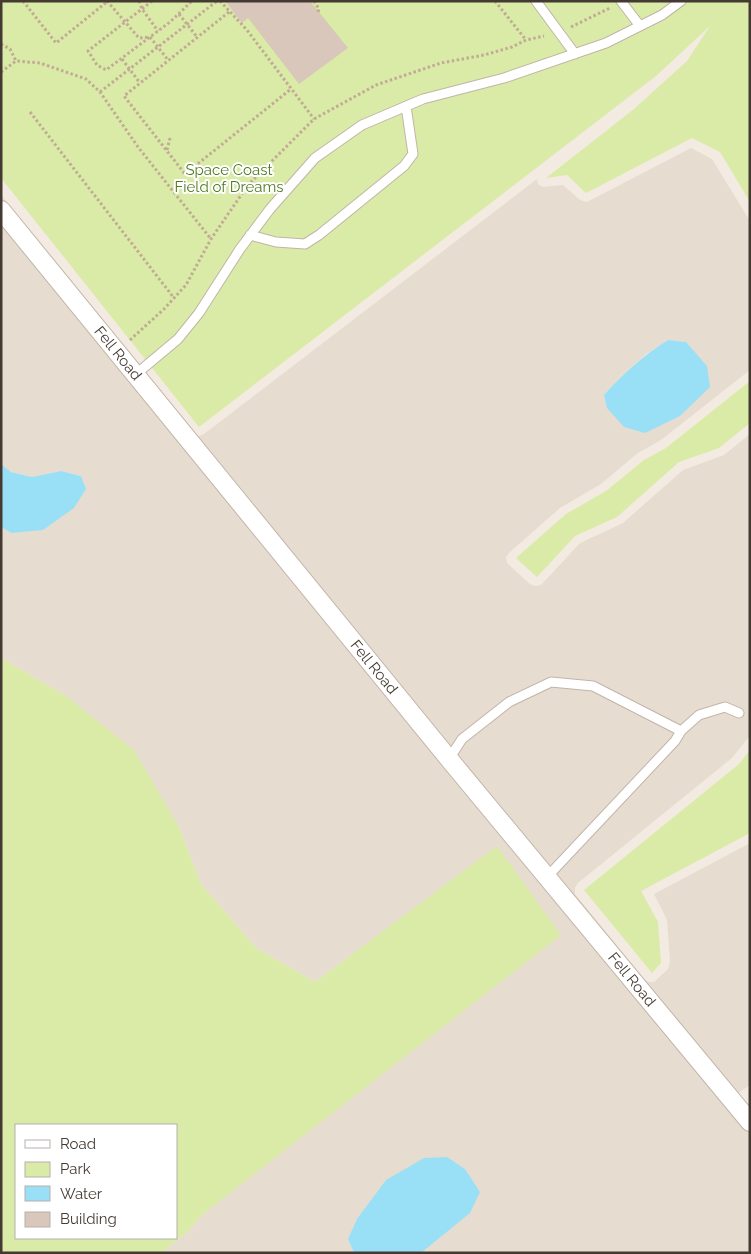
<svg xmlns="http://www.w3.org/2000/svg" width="751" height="1254" font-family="Raleway,sans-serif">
  <rect width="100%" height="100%" fill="#f3ebe2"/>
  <path fill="#e7dcd0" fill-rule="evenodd" d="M691,148L712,159L750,221V370L661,440L638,453L601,484L560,508L510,552L506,557L507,563L530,584L535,586L541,585L580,543L623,523L683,470L724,455L750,434V736L732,758L578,883L575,888V894L644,979L648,982H654L668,969L670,961L667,920L654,894L750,843V1085L737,1094L750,1119V1253H421L442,1235L348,1239L354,1253H161L186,1233L203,1214L497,847L315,982L256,948L201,884L179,827L66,696L1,658V527L11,533L86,489L81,476L61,471L32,477L11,472L1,464V195L191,434L197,437L204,434L537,179L538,184L543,187L563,185L580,200L587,202ZM668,340L686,342L604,395L619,378L645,355Z"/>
  <path fill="#d9eba7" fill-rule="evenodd" d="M1,1H750V202L720,152L692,138L586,193L567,175L546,178L634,109L687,61L710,26L656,76L199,427L1,178Z
    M750,381V423L719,448L679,462L617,517L575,536L537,577L516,558L566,514L606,491L644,460L666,448Z
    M1,658L66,696L134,750L179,827L201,884L256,948L315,982L497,846L561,935L203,1214L186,1233L161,1253H1ZM16,1125H176V1238H16Z
    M750,750V833L641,891L658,922L661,963L652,973L584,890L739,764Z"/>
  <path fill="#99e0f6" d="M668,340L686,342L707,366L710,387L680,416L645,433L624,427L607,408L604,395C623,373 644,355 668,340Z
    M1,464L11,472L32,477L61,471L81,476L86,489L74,508L43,530L11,533L1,527Z
    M447,1157L465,1169L480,1192L470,1213L421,1253H354L348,1239L357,1219L386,1180L424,1158Z"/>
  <path fill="#d8c7ba" d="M225,1H310L348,48L299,84L248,18L242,23Z"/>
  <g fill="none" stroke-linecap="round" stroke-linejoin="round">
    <g stroke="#c2b4a8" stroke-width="11">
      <path id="service" d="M536,1L575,54
        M621,1L640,26
        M250,235L276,242L305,244L319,235L404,166L413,154L406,106
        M135,375L178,339L199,313L240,249L270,209L315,158L362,125L423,99L504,78L606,43L662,15L681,1
        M449,759L462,739L509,702L551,682L593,686L681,731L699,715L725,707L739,713
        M547,877L675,741L681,731"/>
    </g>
    <g stroke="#c2b4a8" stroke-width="20">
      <g id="minor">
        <path id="s1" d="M1,210L449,759L750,1122"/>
      </g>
    </g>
    <path stroke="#c2aa95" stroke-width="3" stroke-dasharray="2.5 2.5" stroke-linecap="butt" d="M23,1L56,43L108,1
      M107,1L139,38L150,37L168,60
      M139,1L142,9L158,31
      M152,1L88,51L97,65L106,70L170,22L192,1
      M220,1L247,30L314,119
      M314,1L319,9L318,12
      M495,1L526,40
      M229,12L124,96L185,174L291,89
      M179,14L197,37
      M571,27L610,8
      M1,44L10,49L16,61
      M122,59L140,83
      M1,72L16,61L40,63L86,79L100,92L138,147L211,239
      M100,92L217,1
      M30,112L174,298
      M167,150L170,138
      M130,340L164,309L186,285L211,239L248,185L314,119L376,85L441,63L484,55L512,47L526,40L544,36"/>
    <use href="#service" stroke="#fff" stroke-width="9"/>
    <use href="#minor" stroke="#fff" stroke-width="18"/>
  </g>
  <g text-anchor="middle" stroke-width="4" stroke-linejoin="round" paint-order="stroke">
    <g font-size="15" fill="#537a22" stroke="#fff">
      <text x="229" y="175">Space Coast<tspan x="229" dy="17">Field of Dreams</tspan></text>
    </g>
    <g font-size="15" fill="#453a32" stroke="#fff">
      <text dy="5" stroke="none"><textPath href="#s1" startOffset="185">Fell Road</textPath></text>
      <text dy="5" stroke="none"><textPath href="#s1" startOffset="590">Fell Road</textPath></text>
      <text dy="5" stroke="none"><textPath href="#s1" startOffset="995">Fell Road</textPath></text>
    </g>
  </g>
  <rect width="751" height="1254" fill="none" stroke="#453a32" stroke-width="5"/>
  <rect x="15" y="1124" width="162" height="115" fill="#ffffff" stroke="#b5b0ad"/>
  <rect x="25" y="1140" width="25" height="8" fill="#ffffff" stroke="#b5b0ad"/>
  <text x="60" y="1149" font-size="15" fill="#453a32">Road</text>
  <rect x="25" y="1162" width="25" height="15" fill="#d9eba7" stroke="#b5b0ad"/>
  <text x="60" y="1174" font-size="15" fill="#453a32">Park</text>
  <rect x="25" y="1186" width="25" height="15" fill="#99e0f6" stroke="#b5b0ad"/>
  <text x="60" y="1199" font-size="15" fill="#453a32">Water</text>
  <rect x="25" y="1212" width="25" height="15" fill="#d8c7ba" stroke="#b5b0ad"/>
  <text x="60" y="1224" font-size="15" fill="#453a32">Building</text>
</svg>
